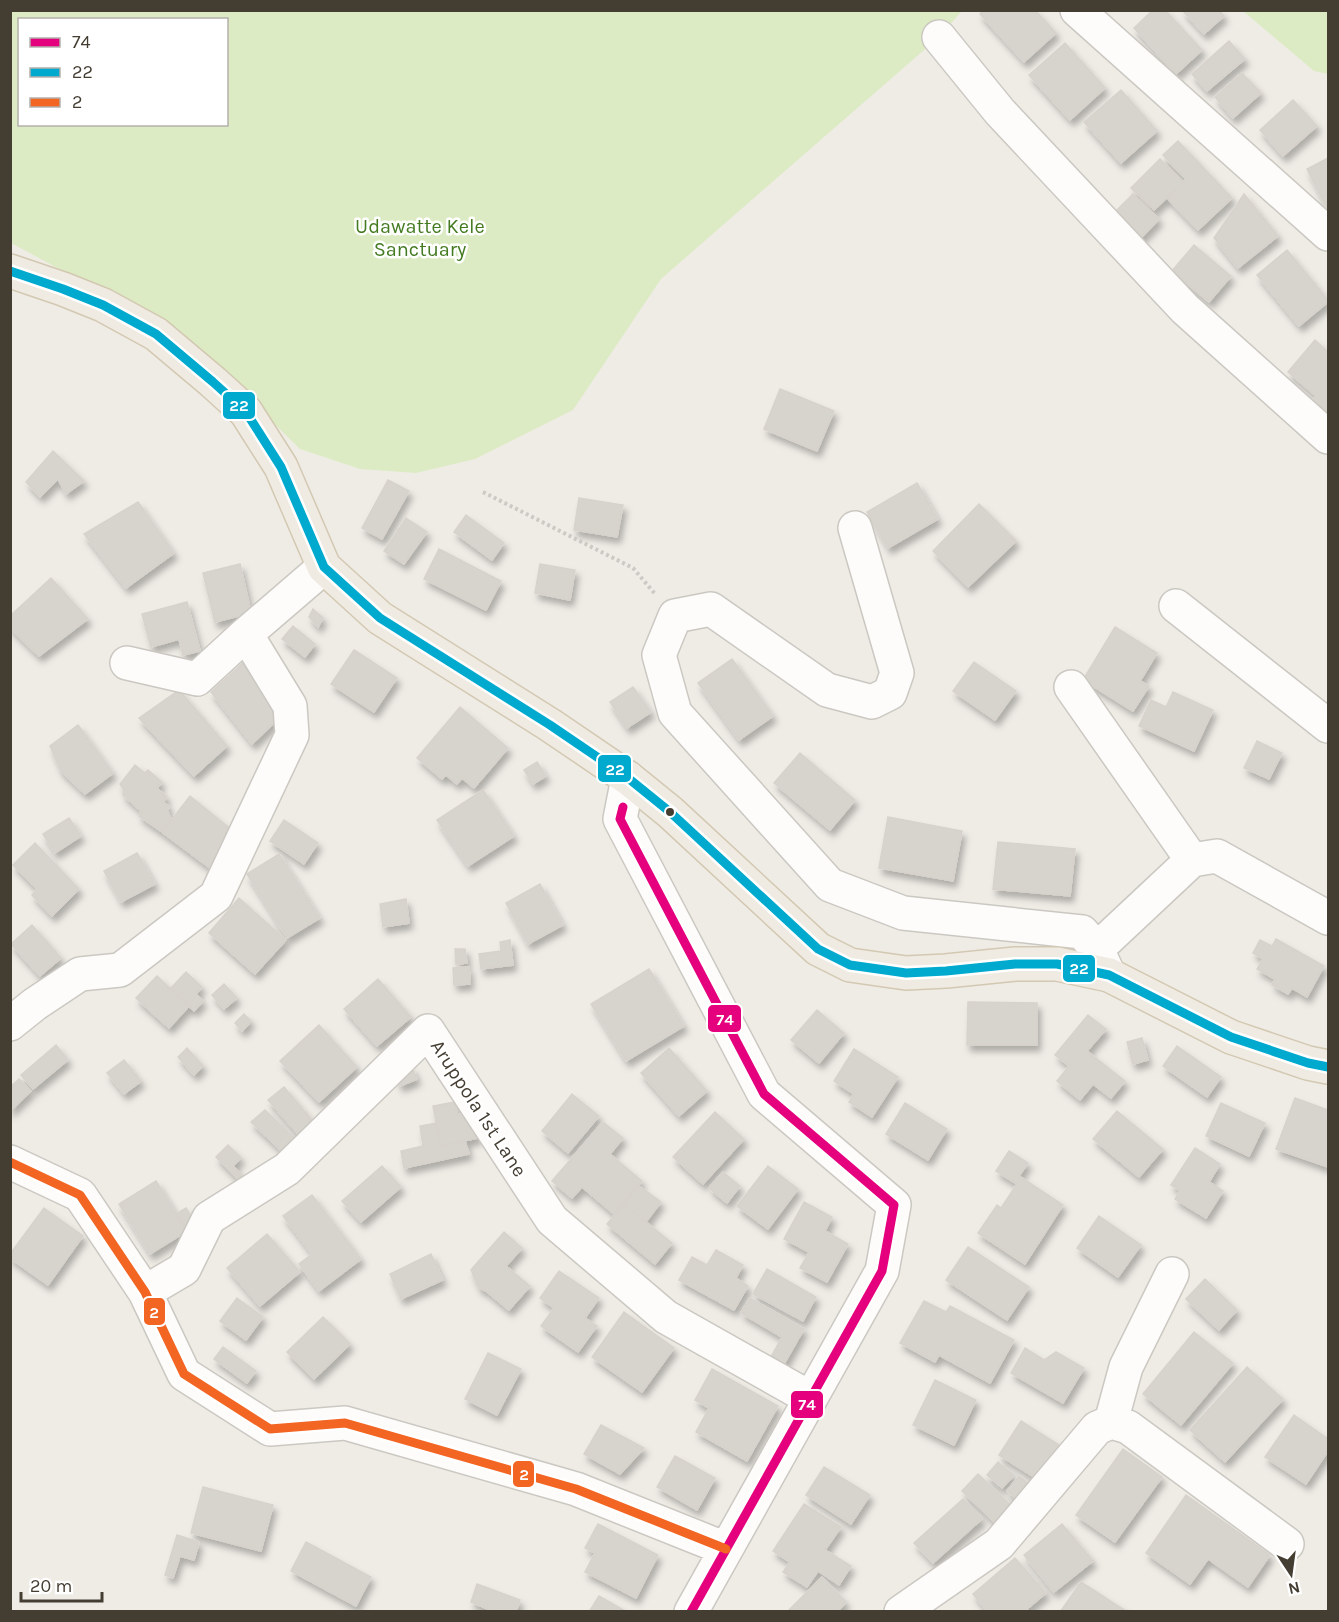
<svg xmlns="http://www.w3.org/2000/svg" width="1339" height="1622" font-family="Karla,sans-serif">
  <defs>
    <filter id="shadow"><feDropShadow dx="3.5" dy="6" stdDeviation="3" flood-color="#0004"/></filter>
  </defs>
  <rect width="100%" height="100%" fill="#efece6"/>
  <path fill="#dcebc3" fill-rule="evenodd" d="M10,11H962L939,37L661,279L573,410L475,459L416,473L360,469L300,449L250,400L128,306L11,243ZM20,20H226V124H20Z
    M1243,11H1328V74L1314,71Z"/>
  <path fill="#d7d3cd" stroke="#d7d3cc" stroke-width="1.5" filter="url(#shadow)" d="M983,10H1035L1056,33L1024,62L980,14Z
    M1153,10H1165L1202,50L1176,74L1134,28Z
    M1182,10H1219L1224,16L1204,34Z
    M1229,41L1245,59L1207,91L1192,74Z
    M1065,43L1105,88L1070,120L1029,75Z
    M1242,73L1261,93L1233,118L1215,97Z
    M1121,90L1157,131L1121,163L1084,122Z
    M1293,100L1317,126L1283,156L1260,130Z
    M1178,141L1232,198L1198,230L1167,198L1186,179L1163,155Z
    M1328,158V210L1307,169Z
    M1160,159L1183,182L1154,210L1131,188Z
    M1133,194L1159,219L1140,239L1113,214Z
    M1244,194L1278,236L1238,268L1214,238Z
    M1194,245L1231,276L1209,302L1172,271Z
    M1287,250L1328,300V302L1299,326L1257,275Z
    M1315,340L1328,352V413L1313,400L1316,396L1288,372Z
    M780,389L834,411L817,451L764,429Z
    M53,451L84,481L66,494L58,479L40,497L26,482Z
    M388,480L409,491L382,539L362,528Z
    M917,483L938,519L888,548L867,512Z
    M579,498L623,505L617,537L574,530Z
    M138,502L174,553L126,588L84,534Z
    M979,504L1016,541L968,587L933,551Z
    M466,515L504,543L492,560L454,532Z
    M406,518L427,532L404,564L384,551Z
    M439,549L501,581L486,610L424,579Z
    M240,564L251,613L215,622L203,573Z
    M540,564L575,570L570,600L535,593Z
    M51,578L88,619L39,656L10,628V616Z
    M187,602L200,651L183,655L179,639L151,647L142,614Z
    M313,609L323,618L318,627L309,617Z
    M293,626L315,644L305,657L282,639Z
    M1115,627L1157,653L1140,681L1149,686L1133,711L1083,680Z
    M354,650L397,678L374,712L331,684Z
    M732,659L773,716L739,740L698,683Z
    M246,660L280,717L252,744L211,692Z
    M974,662L1016,691L995,720L953,691Z
    M633,687L651,712L627,728L610,702Z
    M179,690L227,746L194,776L139,718Z
    M1173,692L1213,710L1194,751L1139,726L1151,700L1166,707Z
    M460,707L508,748L474,788L462,778L457,784L446,775L442,779L417,758Z
    M78,725L113,773L85,794L61,771L50,746Z
    M1257,741L1282,753L1269,779L1244,768Z
    M800,753L855,800L830,830L774,783Z
    M537,762L546,776L533,784L524,770Z
    M135,765L145,773L148,770L162,782L157,788L167,797L163,802L170,807L167,810L171,819L162,832L139,816L141,811L123,795L124,790L120,784Z
    M483,790L514,836L468,866L437,820Z
    M190,796L237,834L210,868L162,832Z
    M888,817L962,831L953,881L879,868Z
    M69,818L81,836L55,853L43,834Z
    M284,820L318,843L304,864L270,841Z
    M998,842L1075,849L1070,896L993,889Z
    M35,843L79,889L52,916L32,895L37,889L13,865Z
    M137,853L155,884L121,902L104,871Z
    M279,854L320,918L287,938L247,874Z
    M540,884L563,925L528,944L506,903Z
    M239,898L286,940L255,974L209,933Z
    M406,899L409,923L383,927L380,904Z
    M32,925L61,958L40,976L11,944Z
    M1276,939L1324,966L1307,997L1292,988L1288,994L1272,985L1275,979L1257,969L1263,959L1253,953L1260,940L1272,946Z
    M510,940L513,965L481,969L479,954L501,951L500,942Z
    M455,949H465L467,963L456,964Z
    M469,967L470,984L454,985L453,968Z
    M649,969L684,1026L626,1061L591,1004Z
    M186,972L202,987L196,994L203,1001L194,1011L170,989Z
    M157,976L189,1006L169,1028L136,998Z
    M378,979L411,1017L377,1046L344,1009Z
    M224,984L237,998L224,1009L212,995Z
    M968,1002L1037,1003V1045H967Z
    M817,1010L844,1033L819,1063L791,1040Z
    M244,1014L251,1021L242,1031L235,1023Z
    M1088,1015L1106,1029L1087,1051L1125,1081L1111,1098L1093,1084L1080,1100L1057,1081L1069,1066L1055,1055Z
    M319,1025L357,1067L319,1102L280,1061Z
    M1142,1038L1148,1060L1133,1064L1127,1042Z
    M56,1045L68,1060L33,1089L21,1075Z
    M1177,1046L1221,1077L1207,1097L1163,1066Z
    M187,1048L203,1066L194,1075L178,1057Z
    M669,1048L707,1091L679,1116L641,1073Z
    M854,1049L898,1077L872,1117L849,1102L854,1094L834,1081Z
    M124,1060L141,1081L124,1094L107,1073Z
    M412,1067L417,1079L400,1086L395,1074Z
    M19,1079L31,1091L10,1111V1087Z
    M284,1087L317,1126L302,1138L268,1100Z
    M572,1094L599,1116L568,1153L542,1131Z
    M1295,1098L1328,1110V1167L1276,1149Z
    M455,1102L457,1115L473,1111L478,1138L441,1146L433,1106Z
    M905,1103L947,1129L928,1160L886,1134Z
    M1221,1103L1265,1123L1249,1156L1206,1136Z
    M265,1110L299,1142L286,1155L251,1122Z
    M1117,1111L1163,1149L1139,1177L1093,1139Z
    M715,1112L744,1139L703,1184L673,1157Z
    M603,1122L623,1138L610,1154L642,1181L614,1214L582,1187L572,1198L552,1181Z
    M436,1123L441,1146L465,1141L469,1154L404,1168L401,1151L423,1146L420,1126Z
    M228,1145L241,1158L233,1166L242,1175L238,1179L216,1157Z
    M1195,1148L1220,1164L1209,1182L1223,1191L1206,1218L1175,1199L1180,1190L1171,1185Z
    M1009,1151L1028,1163L1019,1176L1063,1205L1025,1264L978,1233L997,1205L1001,1208L1017,1184L996,1171Z
    M382,1166L401,1187L361,1222L342,1201Z
    M768,1166L798,1189L768,1229L737,1206Z
    M723,1172L740,1186L727,1203L709,1188Z
    M156,1181L187,1231L150,1254L119,1204Z
    M639,1186L661,1202L646,1222L624,1204Z
    M312,1195L361,1259L319,1291L299,1264L312,1254L283,1216Z
    M804,1202L832,1217L825,1231L848,1244L827,1282L800,1268L809,1252L784,1239Z
    M624,1204L672,1243L655,1264L607,1224Z
    M44,1208L83,1236L48,1285L10,1258V1254Z
    M186,1208L197,1225L187,1231L176,1214Z
    M1099,1216L1141,1245L1118,1277L1077,1248Z
    M504,1232L522,1248L506,1266L530,1286L509,1310L486,1291L479,1288L471,1270Z
    M267,1234L300,1272L260,1306L227,1268Z
    M968,1247L1029,1287L1007,1320L946,1280Z
    M716,1250L743,1265L736,1278L748,1286L734,1310L679,1280L692,1257L707,1265Z
    M431,1254L443,1280L401,1299L390,1274Z
    M767,1269L816,1297L803,1321L753,1294Z
    M559,1271L599,1298L585,1318L597,1326L578,1352L541,1326L554,1308L540,1298Z
    M1205,1279L1237,1310L1219,1330L1186,1299Z
    M237,1298L263,1317L246,1340L220,1321Z
    M750,1298L804,1329L784,1364L771,1357L782,1337L741,1313Z
    M924,1301L946,1312L950,1306L1014,1340L990,1383L939,1355L935,1362L900,1343Z
    M624,1312L674,1348L642,1392L592,1357Z
    M323,1317L350,1344L314,1379L287,1352Z
    M1194,1332L1233,1363L1181,1425L1143,1394Z
    M223,1347L256,1371L247,1383L214,1359Z
    M1025,1348L1044,1360L1056,1352L1084,1368L1063,1403L1011,1373Z
    M488,1353L521,1369L497,1415L465,1399Z
    M1247,1367L1283,1399L1225,1462L1190,1430Z
    M712,1369L778,1406L747,1461L696,1432L709,1408L695,1400Z
    M935,1380L976,1400L954,1445L913,1425Z
    M1294,1415L1328,1439V1451L1306,1484L1265,1457Z
    M1021,1421L1059,1445L1037,1479L999,1455Z
    M601,1425L644,1448L620,1474L584,1454Z
    M1123,1449L1162,1477L1115,1542L1076,1515Z
    M675,1456L715,1478L697,1510L657,1487Z
    M998,1462L1014,1475L1002,1488L987,1475Z
    M824,1467L870,1495L851,1524L806,1495Z
    M978,1474L1016,1510L1000,1527L962,1491Z
    M1019,1476L1033,1487L1021,1503L1007,1491Z
    M203,1487L273,1505L261,1551L191,1533Z
    M1186,1495L1270,1555L1248,1587L1208,1559L1190,1584L1146,1553Z
    M963,1499L982,1519L933,1563L914,1543Z
    M804,1504L841,1527L825,1550L851,1566L839,1585L818,1571L807,1587L783,1572L790,1562L773,1551Z
    M598,1524L658,1555L636,1598L585,1572L595,1553L585,1548Z
    M1062,1524L1093,1561L1054,1592L1024,1555Z
    M177,1535L199,1542L194,1560L180,1556L173,1578L165,1575Z
    M306,1542L371,1577L356,1606L291,1571Z
    M1015,1558L1046,1593L1027,1609L1029,1612H988L973,1594Z
    M822,1577L846,1602L837,1612H787Z
    M1081,1582L1126,1611L1060,1612Z
    M477,1584L520,1600L516,1612H495L471,1602Z
    M599,1596L627,1612H589Z"/>
  <g fill="none" stroke-linecap="round" stroke-linejoin="round">
    <g stroke="#cbc8c2" stroke-width="36">
      <path id="minor" d="M1077,10L1328,234
        M939,37L1000,112L1185,309L1328,437
        M855,528L897,673L890,693L872,702L827,690L711,609L675,616L659,655L675,713L830,885L903,913L1082,932L1097,949L1109,975
        M1176,606L1328,726
        M127,663L197,679L246,634
        M1071,687L1192,860
        M628,778L620,819L764,1094L894,1205L882,1271L691,1612
        M1097,949L1192,860L1217,856L1328,918
        M10,1024L35,1004L80,974L120,970L216,896L292,735L290,706L246,634L324,567
        M10,1162L80,1195L145,1292L184,1374L270,1429L345,1423L576,1489L726,1549
        M145,1292L184,1269L209,1218L287,1169L428,1031L552,1220L666,1317L810,1398
        M1111,1422L1126,1367L1172,1274
        M901,1612L999,1544L1097,1428L1111,1422L1128,1427L1287,1544"/>
    </g>
    <g stroke="#d3c8b2" stroke-width="36">
      <path id="major" d="M10,271L63,289L103,305L156,334L213,382L246,412L281,467L324,567L380,618L550,725L628,778L670,812L818,949L850,965L906,973L946,971L1015,964H1057L1109,975L1231,1037L1308,1063L1328,1067"/>
    </g>
    <path stroke="#cdcac5" stroke-width="4" stroke-dasharray="3 3" stroke-linecap="butt" d="M483,492L633,568L656,595"/>
    <use href="#minor" stroke="#fdfcfb" stroke-width="33"/>
    <use href="#major" stroke="#f0ebe2" stroke-width="33"/>
    <g stroke="#fff" stroke-width="14">
      <path id="bus-1" d="M623,807L620,819L764,1094L894,1205L882,1271L691,1612"/>
    </g>
    <g stroke="#fff" stroke-width="14">
      <path id="bus-2" d="M10,271L63,289L103,305L156,334L213,382L246,412L281,467L324,567L380,618L550,725L628,778L670,812L818,949L850,965L906,973L946,971L1015,964H1057L1109,975L1231,1037L1308,1063L1328,1067"/>
    </g>
    <g stroke="#fff" stroke-width="14">
      <path id="bus-3" d="M10,1162L80,1195L145,1292L184,1374L270,1429L345,1423L576,1489L726,1549"/>
    </g>
    <use href="#bus-1" stroke="#e5007d" stroke-width="9"/>
    <use href="#bus-2" stroke="#00a9ce" stroke-width="9"/>
    <use href="#bus-3" stroke="#f26522" stroke-width="9"/>
  </g>
  <circle fill="#443d32" stroke="#fff" stroke-width="2" cx="670" cy="812" r="5"/>
  <g text-anchor="middle" stroke-width="5" stroke-linejoin="round" paint-order="stroke">
    <g font-size="20" fill="#447b21" stroke="#fff">
      <text x="420" y="233">Udawatte Kele<tspan x="420" dy="23">Sanctuary</tspan></text>
    </g>
    <g font-size="20" fill="#443d32" stroke="#fff">
      <text transform="translate(479 1108) rotate(57)" y="7">Aruppola 1st Lane</text>
    </g>
  </g>
  <g stroke="#fff" stroke-width="2">
    <rect x="222" y="391" width="34" height="29" rx="6" fill="#00a9ce"/>
    <rect x="597" y="754" width="35" height="29" rx="6" fill="#00a9ce"/>
    <rect x="1062" y="954" width="34" height="29" rx="6" fill="#00a9ce"/>
    <rect x="707" y="1004" width="35" height="29" rx="6" fill="#e5007d"/>
    <rect x="143" y="1297" width="23" height="29" rx="6" fill="#f26522"/>
    <rect x="790" y="1390" width="34" height="29" rx="6" fill="#e5007d"/>
    <rect x="512" y="1460" width="23" height="28" rx="6" fill="#f26522"/>
  </g>
  <g font-size="16" text-anchor="middle" font-weight="bold" fill="#fff">
    <text x="239" y="411">22</text>
    <text x="615" y="775">22</text>
    <text x="1079" y="974">22</text>
    <text x="725" y="1025">74</text>
    <text x="154" y="1318">2</text>
    <text x="807" y="1410">74</text>
    <text x="524" y="1480">2</text>
  </g>
  <rect width="1339" height="1622" fill="none" stroke="#443d32" stroke-width="24"/>
  <rect x="18" y="18" width="210" height="108" fill="#ffffff" stroke="#b4b1ad" stroke-width="1.5"/>
  <rect x="30" y="38" width="30" height="9" fill="#e5007d" stroke="#b4b1ad" stroke-width="1.5"/>
  <text x="72" y="48" font-size="18" fill="#443d32">74</text>
  <rect x="30" y="68" width="30" height="9" fill="#00a9ce" stroke="#b4b1ad" stroke-width="1.5"/>
  <text x="72" y="78" font-size="18" fill="#443d32">22</text>
  <rect x="30" y="98" width="30" height="9" fill="#f26522" stroke="#b4b1ad" stroke-width="1.5"/>
  <text x="72" y="108" font-size="18" fill="#443d32">2</text>
  <g transform="translate(1291 1574) rotate(167)" stroke="#ffffff" stroke-width="4.5" paint-order="stroke">
  <path d="M0-4.5L10 22L0 15L-10 22Z" fill="#443d32"/>
  <text y="-9" font-size="16" font-weight="bold" text-anchor="middle" fill="#443d32">N</text>
  </g>
  <path d="M21 1592v9h81v-9" fill="none" stroke="#443d32" stroke-width="3"/>
  <text x="30" y="1592" font-size="18" fill="#443d32" stroke="#ffffff" stroke-width="4.5" paint-order="stroke">20 m</text>
</svg>
